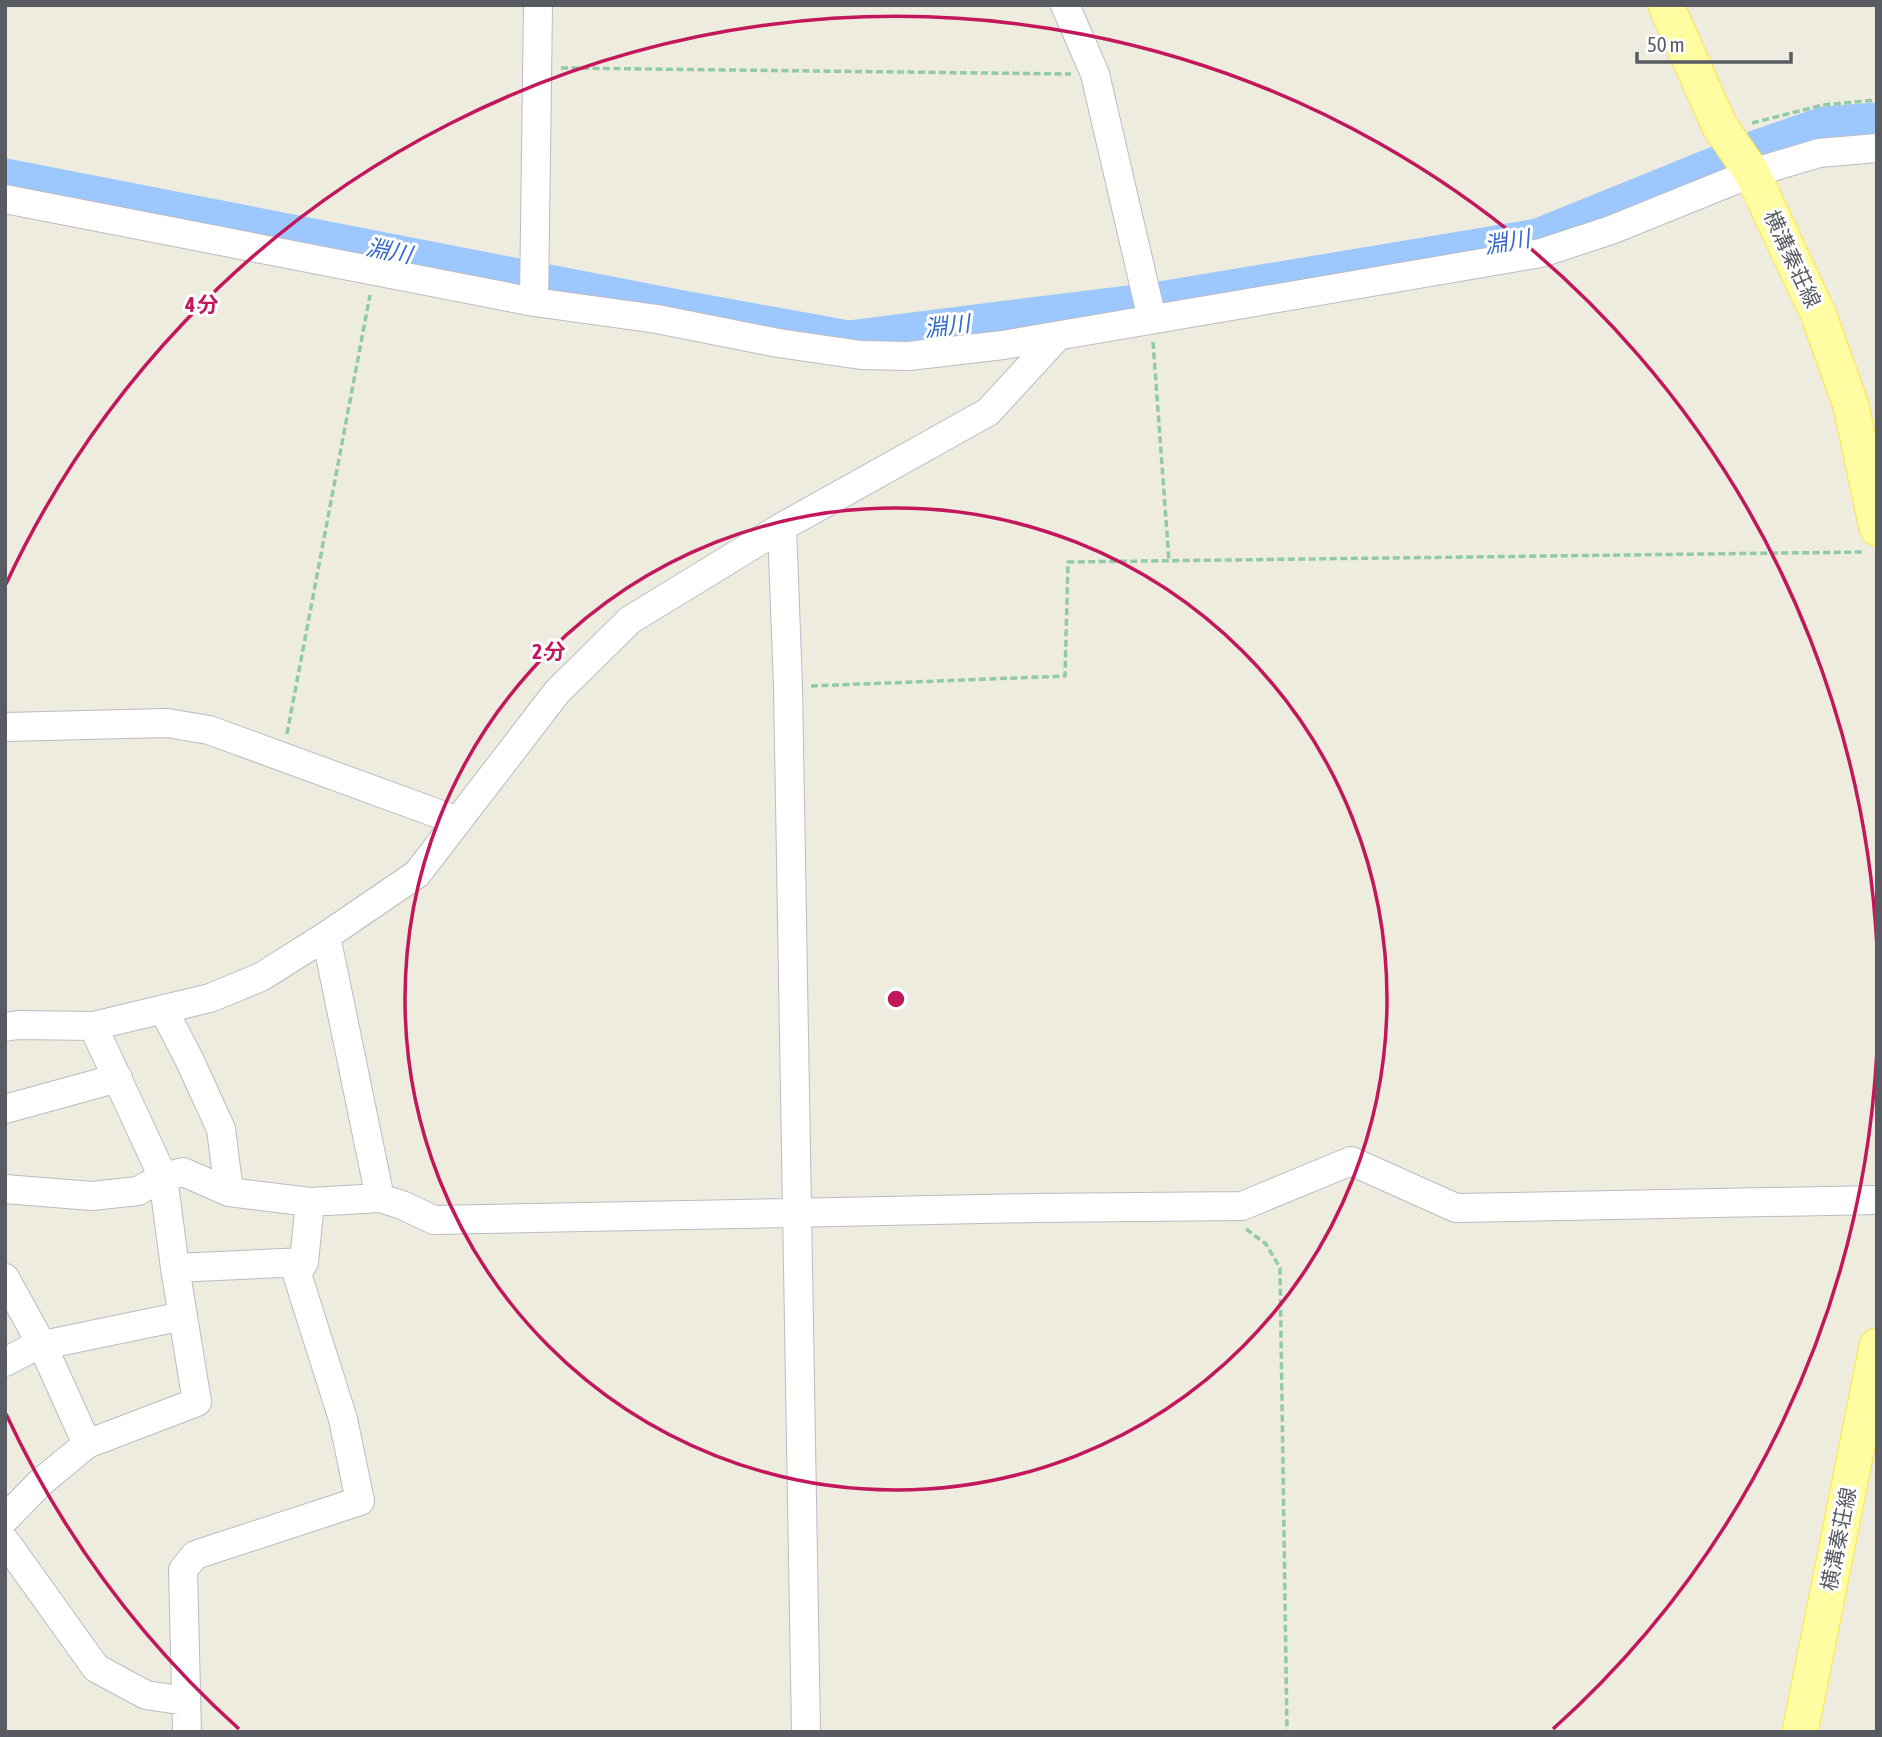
<svg xmlns="http://www.w3.org/2000/svg" width="1882" height="1737" font-family="'Asap Condensed','Noto Sans JP',sans-serif">
  <rect width="100%" height="100%" fill="#edecdf"/>
  <g fill="none" stroke-linecap="round" stroke-linejoin="round">
    <path stroke="#9dc7ff" stroke-width="37" d="M5,177L677,308L848,339L1160,300L1538,237L1758,148L1824,125L1877,121"/>
    <g stroke="#babcc3" stroke-width="30">
      <path id="minor" d="M1065,5L1095,74L1152,319
        M5,199L534,302L657,319L778,343L861,355L909,356L1003,345L1541,253L1611,230L1752,173L1819,153L1877,148
        M534,302L538,5
        M782,527L788,687L806,1732
        M5,727L167,723L209,730L458,821
        M326,936L380,1198
        M163,1009L189,1059L221,1129L229,1192
        M93,1026L163,1177L183,1172L229,1192L310,1202
        M5,1027L18,1025L93,1026L210,998L261,977L326,936L417,874L557,692L630,620L782,527L988,412L1057,337
        M5,1109L118,1078
        M5,1189L92,1196L138,1191L163,1177L175,1268L197,1402L87,1444L40,1483L5,1519
        M175,1268L304,1262
        M5,1278L44,1349L87,1444
        M5,1362L41,1343L48,1344L183,1316
        M5,1541L96,1668L146,1695L186,1701
        M187,1732L183,1570L195,1555L360,1501L343,1419L297,1274L304,1262L310,1202L380,1198L402,1205L434,1220L1035,1208L1242,1206L1351,1161L1456,1208L1877,1200"/>
    </g>
    <g stroke="#ffe446" stroke-width="37">
      <path id="major" d="M1666,5L1719,125L1752,173L1819,316L1851,406L1877,528
        M1800,1732L1877,1346"/>
    </g>
    <path stroke="#91c9a9" stroke-width="3.5" stroke-dasharray="7 3.5" stroke-linecap="butt" d="M561,68L1071,74
      M1752,123L1823,105L1877,100
      M1153,342L1169,561
      M811,686L1065,676L1068,562L1864,552
      M287,734L370,295
      M1246,1229L1266,1244L1280,1268L1287,1732"/>
    <use href="#minor" stroke="#fff" stroke-width="28"/>
    <use href="#major" stroke="#fffca2" stroke-width="35"/>
  </g>
  <g fill="none" stroke="#c2185b" stroke-width="3.5">
    <circle cx="896" cy="999" r="491"/>
    <path d="M1877 1050A982 982 0 0 1 1553 1729M239 1729A982 982 0 0 1 6 1414M6 584A982 982 0 0 1 1877 948"/>
  </g>
  <g text-anchor="middle" stroke-width="6" stroke-linejoin="round" paint-order="stroke">
    <g font-size="21" fill="#585b62" stroke="#fff">
      <text transform="translate(1792 259) rotate(65)" y="7">横溝秦荘線</text>
      <text transform="translate(1839 1539) rotate(-79)" y="7">横溝秦荘線</text>
    </g>
    <g font-size="23" font-style="italic" fill="#356acd" stroke="#fff">
      <text transform="translate(1507 242) rotate(-10)" y="8">淵川</text>
      <text transform="translate(389 251) rotate(11)" y="8">淵川</text>
      <text transform="translate(947 326) rotate(-7)" y="8">淵川</text>
    </g>
  </g>
  <circle cx="896" cy="999" r="10" fill="#c2185b" stroke="#fff" stroke-width="3.5"/>
  <g font-size="21" text-anchor="middle" font-weight="bold" fill="#c2185b" stroke="#fff" stroke-width="6" stroke-linejoin="round" paint-order="stroke">
    <text x="202" y="312">4 分</text>
    <text x="549" y="659">2 分</text>
  </g>
  <rect width="1882" height="1737" fill="none" stroke="#585b62" stroke-width="14"/>
  <path d="M1637 52v10h154v-10" fill="none" stroke="#585b62" stroke-width="3.5"/>
  <text x="1647" y="52" font-size="21" fill="#585b62" stroke="#ffffff" stroke-width="5" paint-order="stroke">50 m</text>
</svg>
